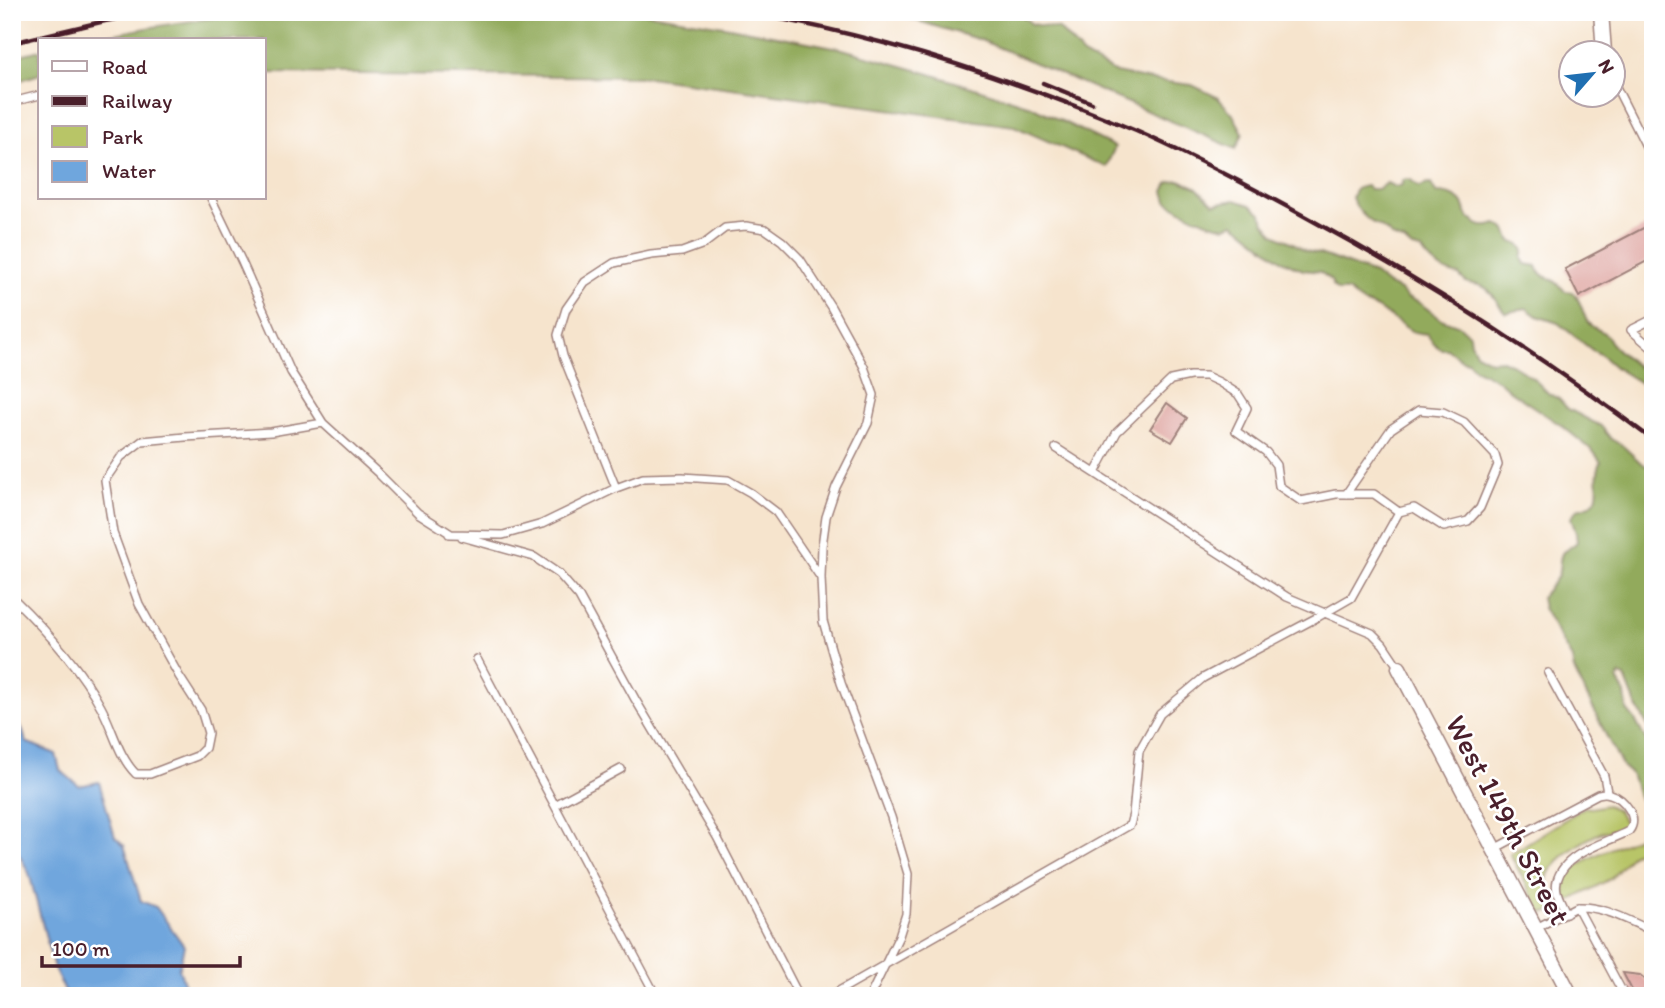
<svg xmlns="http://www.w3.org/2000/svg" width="1665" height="1008" font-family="Itim,sans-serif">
  <rect width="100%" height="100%" fill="#fff"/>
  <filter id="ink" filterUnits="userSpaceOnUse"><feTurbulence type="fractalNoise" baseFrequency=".0143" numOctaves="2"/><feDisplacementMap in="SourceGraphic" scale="14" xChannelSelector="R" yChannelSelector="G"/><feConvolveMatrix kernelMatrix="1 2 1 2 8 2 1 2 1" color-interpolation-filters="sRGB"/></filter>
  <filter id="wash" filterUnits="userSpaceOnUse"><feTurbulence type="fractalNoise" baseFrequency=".00686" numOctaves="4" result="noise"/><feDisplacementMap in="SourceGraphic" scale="28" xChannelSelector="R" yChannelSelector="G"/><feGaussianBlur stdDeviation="1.57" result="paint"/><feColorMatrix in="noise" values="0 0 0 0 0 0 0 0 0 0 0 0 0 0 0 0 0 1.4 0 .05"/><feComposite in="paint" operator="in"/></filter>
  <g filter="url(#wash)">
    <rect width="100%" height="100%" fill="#f6e4cd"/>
    <path fill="#b8c567" stroke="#817249" stroke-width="2" d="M1607,805L1618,811L1627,826C1618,830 1609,830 1600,833C1584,840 1545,863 1547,883C1547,892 1555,900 1558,908L1547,913L1541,912L1510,854L1585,807L1591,808Z
      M1650,824L1653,826V846L1651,844L1631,855L1612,878L1568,902C1548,863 1613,851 1635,838C1638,836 1642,836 1645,834C1649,832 1649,828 1650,824Z"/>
    <path fill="#92aa5c" stroke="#6e6444" stroke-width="2" d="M266,12H638L724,26L839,48L927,73L1031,106L1115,147L1106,167L1014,126L648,77L264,73V40H86C145,27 205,18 266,12Z
      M888,12H1017L1032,24L1059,29L1083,55L1116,73L1151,80L1192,85L1217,97L1232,113L1243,133L1236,149L981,40Z
      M40,50V74L12,83V57Z
      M1406,179L1411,180C1424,193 1417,184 1431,184L1436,193C1450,193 1465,198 1466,213L1470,219H1473L1477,224L1482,226H1489L1496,224C1512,230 1505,235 1512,242C1513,242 1520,245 1521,246L1524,251L1522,258L1525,264L1537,266C1540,276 1544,276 1553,280C1557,282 1561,288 1565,291L1573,292C1581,301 1582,311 1587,321C1592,329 1600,329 1605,334C1611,339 1606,337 1611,343C1622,356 1637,366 1650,376H1653V391L1616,368L1600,354L1592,350L1558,323L1537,316L1526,308L1506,313C1497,305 1494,292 1484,287C1472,281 1469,288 1459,275C1443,272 1431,264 1422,250L1412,248L1404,241C1394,240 1391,235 1385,230C1380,226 1374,224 1370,221C1362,215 1355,206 1352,198C1354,189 1358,187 1367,186L1370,189H1377L1387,183L1395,187L1402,185V181Z
      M1179,180L1196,187L1214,204L1235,200L1250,205L1261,213L1264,222L1274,234L1293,243L1306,251L1320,254L1374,274L1388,285L1400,290L1407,298L1418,302L1441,319L1460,326L1470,335L1471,343L1476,353L1491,361L1502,360L1517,367L1534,379L1549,394L1559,399L1568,409L1601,426L1611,439L1623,446L1640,462L1653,470V735L1636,705L1625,677L1620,675L1617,680L1625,694L1627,710L1635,720L1653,753V826L1650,824L1645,805L1638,796L1631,774L1623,767L1607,737L1596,714L1574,670L1572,659L1543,608L1541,598C1546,589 1555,584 1558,575C1561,568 1558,558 1563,552C1568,548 1572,547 1577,542L1576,533L1571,518L1577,509C1611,502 1590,483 1601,462L1592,450L1562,426L1510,391L1499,381L1474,368L1468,361L1462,360L1447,349H1441L1434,344L1427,334L1413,332L1377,308L1363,303L1348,291H1338L1333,286L1331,280L1320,272L1303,270L1281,260L1234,223L1225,227C1203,222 1185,214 1167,201L1164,191L1169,182Z"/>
    <path fill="#6fa6dd" stroke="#5c6284" stroke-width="2" d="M12,720L22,728L26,742L56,754L60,770L79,786L99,782L115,837L124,845L141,901L156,907L184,946L179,969L189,996H67L54,968L29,873L12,841Z"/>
    <g id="blocks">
      <path fill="#dfa6a1" d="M1653,223V258L1579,297L1565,269Z
        M1167,403L1187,418L1172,442L1150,429Z
        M1623,973L1640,975L1647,981L1653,977V996H1635Z"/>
    </g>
  </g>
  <g filter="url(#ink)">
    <use href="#blocks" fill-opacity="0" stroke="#a0827c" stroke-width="2"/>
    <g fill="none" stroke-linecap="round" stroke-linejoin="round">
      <g stroke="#a0827c" stroke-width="10">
        <path id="service" d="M1612,79L1653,160
          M12,102L40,95
          M211,198L242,262L291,372L323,423L378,473L418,513L451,534
          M1653,319L1631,330L1653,349
          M1056,448L1287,597L1372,633L1383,644L1399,668
          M1095,473L1117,432L1171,380L1190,376H1206L1219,382L1238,394L1247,408L1236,431L1266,452L1276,465L1279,486L1301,501L1336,494H1374L1399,512
          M616,488L643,478L682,477L728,480L751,493L776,512L821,578
          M449,534L503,535L542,524L616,488L563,356L558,335L566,309L585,282L614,263L651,255L682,252L704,244L725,228L746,226L765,229L782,241L800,259L831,307L864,367L874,395L868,423L836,487L826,517L822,546L821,578L823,621L841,683L891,817L908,874L906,914L899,936L870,996
          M462,537L534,557L559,574L579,597L635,699L717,837L799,996
          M12,597C44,628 80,667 101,707C113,729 118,756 136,774H150L197,756L205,748L208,733L201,710L179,676L139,604L113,533L105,480L121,457L142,441L185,437L271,432L323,423
          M477,659L656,996
          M1548,673L1604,776L1607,792
          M555,805L621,769
          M1494,849L1598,794C1603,793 1605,792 1610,794C1624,798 1640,818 1629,831C1607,843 1564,852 1557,881C1554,892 1562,903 1566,913
          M1577,907L1623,993
          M1536,928L1577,907C1603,906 1625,919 1648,929L1653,933
          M830,996L1130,825L1133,814L1139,751L1160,714L1203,678L1318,617L1351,598L1399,512L1414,508L1444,527L1468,521L1480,508L1498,465L1495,455L1464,422L1443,412L1419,410L1391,429L1346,494"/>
      </g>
      <g stroke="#a0827c" stroke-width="17">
        <path id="minor" d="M1601,12L1604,52
          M1399,668L1571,996"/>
      </g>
      <use href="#service" stroke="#fff" stroke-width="7"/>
      <use href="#minor" stroke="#fff" stroke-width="14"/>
      <path stroke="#4a1f2b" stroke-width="4.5" d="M742,12C878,35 1009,77 1136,131C1197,158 1257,190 1315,222C1433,286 1546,359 1653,440
        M12,43L105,21L154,12
        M1043,83L1092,103"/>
    </g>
  </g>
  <g text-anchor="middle" stroke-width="5" stroke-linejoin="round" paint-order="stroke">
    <g font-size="30" fill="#4a1f2b" stroke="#fff">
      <text transform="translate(1508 820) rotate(62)" y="10">West 149th Street</text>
    </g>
  </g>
  <rect width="1665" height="1008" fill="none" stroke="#fff" stroke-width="42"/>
  <rect x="38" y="38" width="228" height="161" fill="#ffffff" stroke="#b7a5aa" stroke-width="2"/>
  <rect x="52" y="61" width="35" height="10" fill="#ffffff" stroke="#b7a5aa" stroke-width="2"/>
  <text x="102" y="74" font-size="21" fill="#4a1f2b">Road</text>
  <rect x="52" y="96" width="35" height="10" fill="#4a1f2b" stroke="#b7a5aa" stroke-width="2"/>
  <text x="102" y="108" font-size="21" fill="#4a1f2b">Railway</text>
  <rect x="52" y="126" width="35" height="21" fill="#b8c567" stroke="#b7a5aa" stroke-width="2"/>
  <text x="102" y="144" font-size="21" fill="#4a1f2b">Park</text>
  <rect x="52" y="161" width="35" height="21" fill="#6fa6dd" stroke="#b7a5aa" stroke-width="2"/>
  <text x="102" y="178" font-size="21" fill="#4a1f2b">Water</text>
  <g transform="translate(1592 74) rotate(62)"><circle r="33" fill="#ffffff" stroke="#b7a5aa" stroke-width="2"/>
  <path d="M0-5L12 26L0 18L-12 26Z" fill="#1f6fb2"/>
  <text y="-10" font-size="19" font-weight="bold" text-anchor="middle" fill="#4a1f2b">N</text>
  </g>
  <path d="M42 956v10h198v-10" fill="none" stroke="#4a1f2b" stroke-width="3.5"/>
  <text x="52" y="956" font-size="21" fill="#4a1f2b" stroke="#ffffff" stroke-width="5" paint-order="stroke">100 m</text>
</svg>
